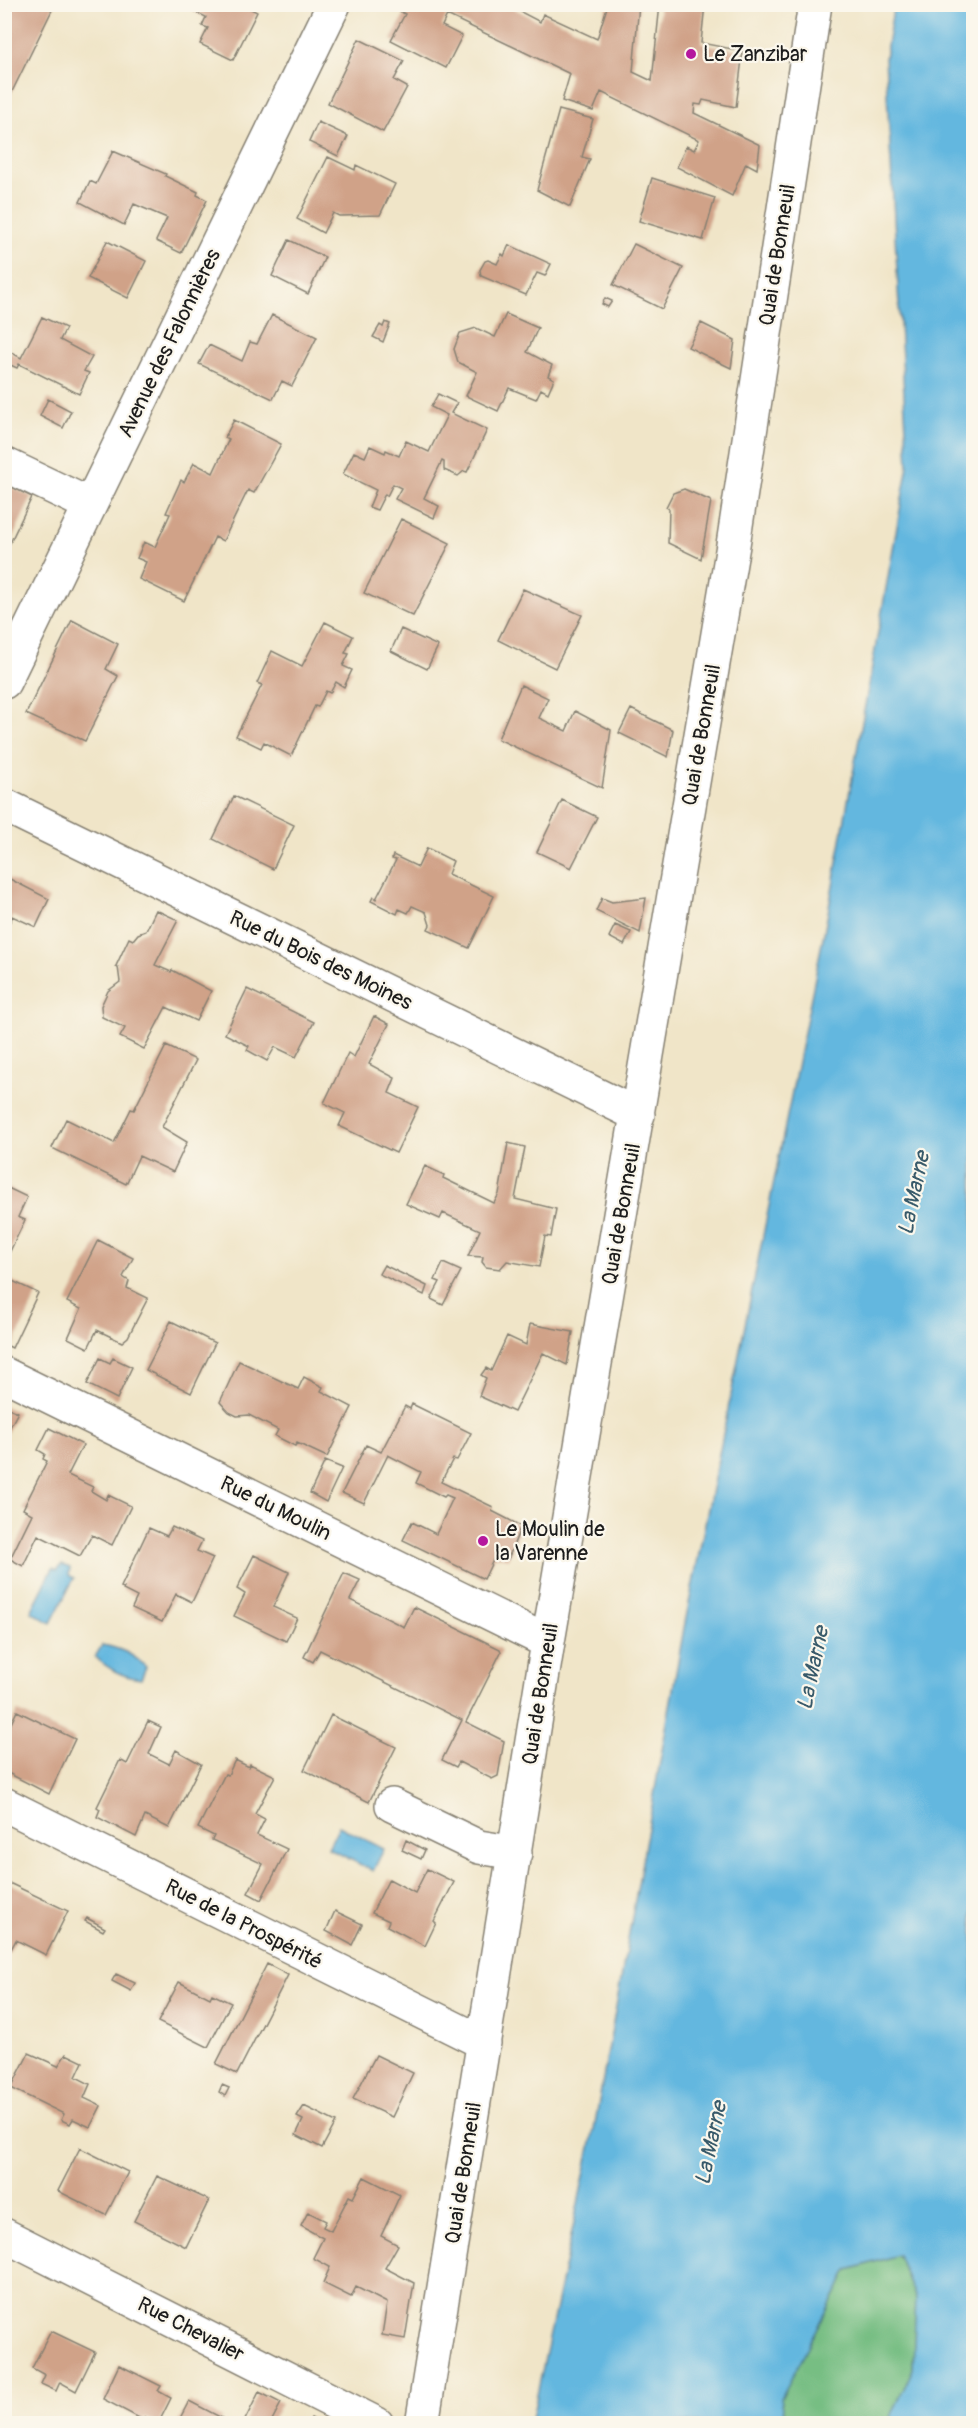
<svg xmlns="http://www.w3.org/2000/svg" width="978" height="2428" font-family="Pangolin,sans-serif">
  <rect width="100%" height="100%" fill="#fbf7ec"/>
  <filter id="ink" filterUnits="userSpaceOnUse"><feTurbulence type="fractalNoise" baseFrequency=".0167" numOctaves="2"/><feDisplacementMap in="SourceGraphic" scale="12" xChannelSelector="R" yChannelSelector="G"/><feConvolveMatrix kernelMatrix="1 2 1 2 8 2 1 2 1" color-interpolation-filters="sRGB"/></filter>
  <filter id="wash" filterUnits="userSpaceOnUse"><feTurbulence type="fractalNoise" baseFrequency=".008" numOctaves="4" result="noise"/><feDisplacementMap in="SourceGraphic" scale="24" xChannelSelector="R" yChannelSelector="G"/><feGaussianBlur stdDeviation="1.35" result="paint"/><feColorMatrix in="noise" values="0 0 0 0 0 0 0 0 0 0 0 0 0 0 0 0 0 1.4 0 .05"/><feComposite in="paint" operator="in"/></filter>
  <g filter="url(#wash)">
    <rect width="100%" height="100%" fill="#f0e5c8"/>
    <path fill="#77be83" stroke="#4a6d50" stroke-width="1.5" d="M898,2255L916,2298L913,2369L888,2423H786L781,2398L848,2270Z"/>
    <path fill="#63b7df" stroke="#406a7e" stroke-width="1.5" d="M894,4L974,5L973,2423H888L913,2369L916,2298L898,2255L848,2270L781,2398L786,2423H531L594,2129L684,1628L828,913L908,465L885,58Z
      M62,1565L70,1568L69,1575L74,1578L51,1623L31,1612L53,1568L57,1570Z
      M102,1645C120,1648 133,1654 146,1667L141,1679C122,1677 109,1669 95,1657Z
      M339,1826L384,1849L373,1871L328,1848Z"/>
    <g id="blocks">
      <path fill="#d0a288" d="M4,4H55L4,108Z
        M179,4H241L257,12L233,60L200,44L208,28L202,26L206,17Z
        M387,4H515L513,8L540,22L543,14L597,39L608,4H639L633,72L652,81L660,4H705L701,43L743,51L736,107L703,100L701,105L695,104L694,113L760,145L757,169L746,163L732,196L677,167L686,146L694,150L699,140L601,92L593,111L562,101L570,74L447,15L442,26L462,36L446,68L391,40L405,14Z
        M359,39L404,61L394,80L407,87L383,132L328,103Z
        M559,110L593,119L582,157L590,159L570,207L537,190Z
        M318,122L348,136L338,156L309,142Z
        M113,151L166,174L165,176L198,192L197,195L207,200L181,253L156,241L167,218L134,204L124,225L80,202L90,181L96,184Z
        M328,157L355,170L356,165L395,184L380,215L339,216L333,213L323,233L297,219Z
        M652,178L715,198L703,240L639,221Z
        M289,240L325,257L308,294L272,276Z
        M107,241L146,261L128,298L88,278Z
        M634,244L683,268L662,309L613,285Z
        M509,245L551,264L545,276L537,273L526,295L481,276L480,270L485,261L488,260L497,264L502,254L504,256Z
        M605,298L612,301L608,307L602,304Z
        M506,314L538,328L527,352L552,365L548,376L554,379L548,393L541,389L536,399L509,388L498,411L466,396L477,372L458,362L454,349L460,333L476,328L495,337Z
        M272,315L317,337L292,386L282,381L273,399L199,364L209,345L242,361L250,342L257,344Z
        M42,317L66,328L60,340L92,357L84,371L89,373L79,394L19,364L17,368L4,362L7,350L21,358Z
        M385,322L390,324L383,342L373,337L380,325L383,327Z
        M701,323L735,340L731,368L688,347Z
        M438,394L457,403L451,413L487,430L467,472L464,471L458,476L444,470V462L442,461L424,498L439,506L434,518L395,499L401,488L393,484L387,496L385,494L377,510L369,507L376,490L343,474L354,452L365,457L370,446L385,453L386,450L399,456L406,441L429,452L447,415L431,407Z
        M48,399L71,411L63,428L40,416Z
        M234,420L281,444L254,493L248,490L223,541L215,537L184,601L139,579L146,562L137,558L144,542L155,547L170,514L166,513L181,480L184,482L194,463L213,473L229,439L225,437Z
        M4,483L32,497L10,543L4,541Z
        M684,489L711,501L701,559L668,543L669,509L666,507L673,493Z
        M401,519L450,543L413,616L364,593Z
        M523,589L582,615L555,668L498,640Z
        M72,620L118,644L106,669L118,676L85,741L26,714Z
        M325,622L353,636L345,653L349,654L343,666L352,670L344,687L336,682L330,693L326,691L318,707L315,706L291,756L264,742L261,748L236,736L262,685L257,683L272,651L302,666Z
        M401,629L438,646L427,669L391,651Z
        M521,685L548,698L539,718L566,731L575,711L611,730L602,788L498,739Z
        M631,709L673,730L668,757L619,733Z
        M234,796L294,825L273,869L213,839Z
        M562,800L597,817L571,868L537,852Z
        M427,848L453,861L448,874L494,896L469,948L428,929L430,925L426,912L412,906L408,913L399,909L397,914L371,901L373,897L376,899L396,860L392,859L393,855L418,867Z
        M4,876L49,899L36,927L12,916L11,921L4,924Z
        M602,898L612,902L646,898L640,933L596,911Z
        M156,910L178,920L155,965L171,972L172,970L211,991L196,1021L166,1007L144,1049L120,1037L125,1028L102,1017L101,1006L108,991L120,982L118,967L116,966L129,938L133,940L138,934L146,931Z
        M615,925L631,932L624,945L609,937Z
        M247,989L314,1022L296,1057L275,1047L267,1061L247,1050L249,1046L225,1034Z
        M374,1016L389,1024L369,1064L395,1078L389,1093L418,1107L396,1153L339,1126L345,1113L324,1103L348,1053L354,1057Z
        M166,1046L196,1060L162,1127L187,1142L173,1172L139,1156L126,1184L52,1148L66,1119L114,1143L131,1109L134,1110Z
        M508,1143L525,1147L515,1199L556,1209L551,1237L545,1236L539,1267L507,1261L500,1269L486,1267L482,1262L483,1257L468,1256L480,1230L443,1213L440,1219L406,1204L425,1166L444,1175L443,1178L494,1203L499,1194Z
        M8,1188L27,1197L18,1217L25,1220L4,1264V1196Z
        M98,1240L133,1258L123,1277L129,1281L127,1288L148,1298L128,1337L122,1342L97,1330L88,1348L68,1338L81,1309L67,1302Z
        M443,1263L461,1271L443,1305L431,1299L440,1282L435,1280Z
        M384,1265L427,1286L424,1295L379,1274Z
        M4,1277L38,1293L12,1348L4,1344Z
        M171,1321L215,1343L191,1393L146,1370Z
        M530,1324L573,1332L567,1365L543,1353L514,1412L479,1396L486,1378L481,1375L486,1368L491,1371L507,1336L526,1345Z
        M100,1358L110,1363L113,1358L132,1367L117,1399L87,1384Z
        M239,1361L298,1389L304,1377L323,1387L321,1391L352,1407L327,1457L297,1443L295,1446L275,1436L278,1430L249,1415L237,1416L229,1412L220,1402Z
        M412,1404L471,1433L457,1460L453,1459L441,1482L493,1507L492,1511L521,1526L508,1559L495,1556L484,1579L403,1540L412,1522L436,1534L453,1498L446,1495L444,1497L416,1483L421,1472L388,1455L364,1503L342,1493L366,1445L381,1452L405,1406L410,1409Z
        M4,1406L18,1412L4,1438Z
        M49,1428L83,1445L68,1475L93,1487L91,1491L106,1500L108,1495L131,1506L112,1545L92,1535L80,1556L38,1535L23,1566L10,1559L32,1514L23,1509L47,1461L43,1459L45,1454L38,1450Z
        M325,1461L342,1468L326,1502L310,1493Z
        M172,1527L202,1541L197,1551L213,1558L192,1602L176,1594L162,1622L132,1608L137,1597L123,1590L124,1588L121,1587L149,1528L167,1536Z
        M254,1555L289,1572L273,1607L297,1618L286,1641L234,1616L245,1594L237,1589Z
        M344,1573L360,1580L350,1600L404,1627L414,1607L500,1649L501,1652L466,1722L504,1741L498,1776L492,1779L459,1762L456,1767L442,1760L462,1720L320,1650L313,1662L304,1657Z
        M17,1711L75,1739L49,1794L4,1771V1738Z
        M331,1715L396,1747L369,1802L304,1770Z
        M148,1721L161,1727L149,1754L169,1764L176,1750L201,1764L169,1828L145,1816L136,1837L97,1817L100,1809L97,1807L120,1760L127,1764Z
        M235,1760L249,1767L250,1764L275,1776L255,1814L265,1819L257,1835L287,1849L261,1900L248,1893L263,1864L212,1840L214,1836L198,1828L225,1774L228,1775Z
        M406,1840L425,1850L421,1859L402,1850Z
        M427,1869L454,1882L434,1921L436,1923L425,1946L387,1926L389,1921L372,1913L389,1879L415,1893Z
        M7,1882L68,1911L46,1955L16,1940L9,1953L4,1951V1886Z
        M335,1911L362,1924L352,1945L326,1931Z
        M87,1918L105,1928L103,1931L85,1921Z
        M267,1964L288,1975L237,2074L216,2064Z
        M116,1974L135,1983L131,1991L112,1981Z
        M179,1982L210,1998L212,1994L231,2003L208,2047L158,2022Z
        M29,2053L58,2066L66,2054L83,2062L76,2077L90,2084L84,2098L101,2106L90,2127L73,2119L70,2124L61,2120L64,2114L11,2088Z
        M376,2055L413,2073L392,2117L353,2099Z
        M222,2085L229,2088L225,2096L219,2092Z
        M304,2106L336,2122L322,2148L296,2135L303,2120L297,2117Z
        M80,2148L128,2172L106,2215L58,2191Z
        M157,2176L209,2200L186,2247L134,2221Z
        M364,2177L400,2195L381,2236L398,2245L385,2268L414,2283L405,2339L382,2335L387,2303L356,2287L351,2297L323,2283L330,2267L313,2258L323,2238L301,2226L308,2212L326,2221L323,2227L331,2231L349,2196L353,2198Z
        M51,2331L95,2352L76,2391L60,2382L56,2391L41,2384L45,2375L32,2368Z
        M119,2365L161,2386L158,2391L171,2398L158,2424L145,2417L143,2420L103,2399Z
        M259,2392L281,2403L270,2424H243Z
        M189,2401L222,2418L219,2424H177Z
        M311,2418L322,2424H308Z"/>
    </g>
  </g>
  <g filter="url(#ink)">
    <use href="#blocks" fill-opacity="0" stroke="#868072" stroke-width="1.5"/>
    <g fill="none" stroke-linecap="round" stroke-linejoin="round">
      <g stroke="#868072" stroke-width="36">
        <path id="minor" d="M4,464L90,505
          M4,682L334,4
          M4,805L638,1115
          M4,1374L548,1642
          M4,1804L484,2043
          M392,1805L479,1847L515,1853
          M4,2235L377,2424
          M422,2424L548,1642L733,545L815,4"/>
      </g>
      <use href="#minor" stroke="#fff" stroke-width="33"/>
    </g>
  </g>
  <g fill="#b5179e" stroke="#fbf7ec" stroke-width="2">
    <circle cx="691" cy="54" r="6"/>
    <circle cx="483" cy="1541" r="6"/>
  </g>
  <g text-anchor="middle" stroke-width="4.5" stroke-linejoin="round" paint-order="stroke">
    <g font-size="21" fill="#1c1c1c" stroke="#fbf7ec" text-anchor="start">
      <text x="703" y="61">Le Zanzibar</text>
      <text x="495" y="1536">Le Moulin de<tspan x="495" dy="24">la Varenne</tspan></text>
    </g>
    <g font-size="21" fill="#1c1c1c" stroke="#fbf7ec">
      <text transform="translate(777 255) rotate(-81)" y="7">Quai de Bonneuil</text>
      <text transform="translate(169 343) rotate(-64)" y="7">Avenue des Falonnières</text>
      <text transform="translate(701 735) rotate(-80)" y="7">Quai de Bonneuil</text>
      <text transform="translate(321 960) rotate(26)" y="7">Rue du Bois des Moines</text>
      <text transform="translate(621 1214) rotate(-80)" y="7">Quai de Bonneuil</text>
      <text transform="translate(276 1508) rotate(26)" y="7">Rue du Moulin</text>
      <text transform="translate(540 1694) rotate(-81)" y="7">Quai de Bonneuil</text>
      <text transform="translate(244 1924) rotate(27)" y="7">Rue de la Prospérité</text>
      <text transform="translate(463 2173) rotate(-81)" y="7">Quai de Bonneuil</text>
      <text transform="translate(191 2329) rotate(27)" y="7">Rue Chevalier</text>
    </g>
    <g font-size="22" font-style="italic" fill="#385a6a" stroke="#fbf7ec">
      <text transform="translate(913 1193) rotate(-78)" y="8">La Marne</text>
      <text transform="translate(812 1668) rotate(-78)" y="8">La Marne</text>
      <text transform="translate(710 2143) rotate(-78)" y="8">La Marne</text>
    </g>
  </g>
  <rect width="978" height="2428" fill="none" stroke="#fbf7ec" stroke-width="24"/>
</svg>
